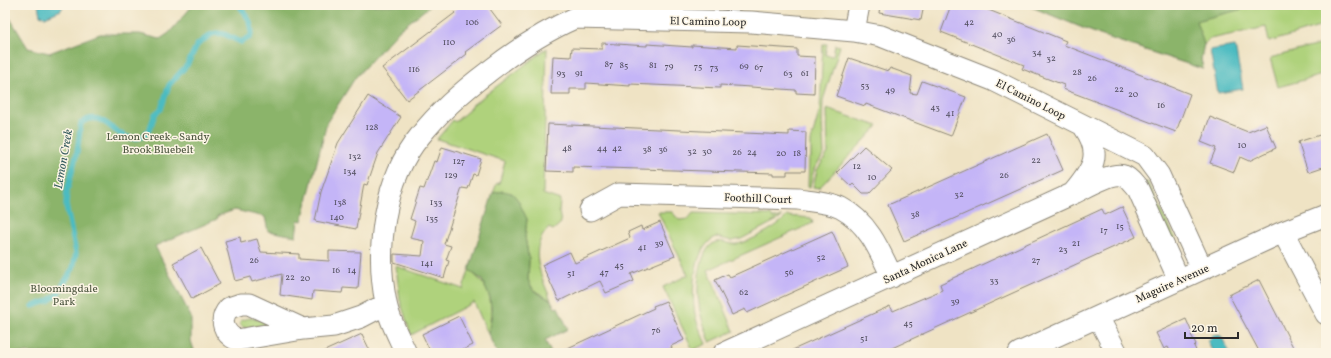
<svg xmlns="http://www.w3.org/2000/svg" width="1331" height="358" font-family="Vollkorn,serif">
  <rect width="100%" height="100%" fill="#fcf5e5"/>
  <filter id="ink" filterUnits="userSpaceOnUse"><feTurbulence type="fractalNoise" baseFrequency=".025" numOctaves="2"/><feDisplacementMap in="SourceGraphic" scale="8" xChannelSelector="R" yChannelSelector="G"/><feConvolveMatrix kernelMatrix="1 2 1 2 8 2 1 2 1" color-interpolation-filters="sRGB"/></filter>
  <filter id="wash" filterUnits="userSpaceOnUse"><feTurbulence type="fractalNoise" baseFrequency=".012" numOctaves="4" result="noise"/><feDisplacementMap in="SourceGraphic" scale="16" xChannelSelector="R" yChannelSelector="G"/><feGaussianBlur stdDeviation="0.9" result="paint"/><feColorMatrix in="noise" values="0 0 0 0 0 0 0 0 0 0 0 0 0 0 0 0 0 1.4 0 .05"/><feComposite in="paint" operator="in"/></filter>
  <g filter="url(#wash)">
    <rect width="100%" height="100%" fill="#efe3c4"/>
    <path fill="#afd27b" stroke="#6d7e53" d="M1027,5H1326V25L1269,42L1266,27L1210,39C1199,47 1200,56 1203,69L1100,35Z
      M1326,43V74L1278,87L1270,58Z
      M823,44H827L825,55L833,56L835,45L840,46L823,100L822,122L824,154L814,169L810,187L808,186L809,158H811V141L820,109Z
      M547,48L543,194L560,200L559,212L561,223L553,230L549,228C527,249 541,276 551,300L543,296L533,289L528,280L529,260L525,237L527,219L503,191L493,193L497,183L499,184L505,161L437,139L453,120L455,122L472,107L471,106Z
      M827,109L878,126L819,188L813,187L817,170L828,153Z
      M1148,182L1175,238L1173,244L1144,183Z
      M658,212H672L679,220L688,219L693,213L771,215L772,218H779L780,216H781V218L741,239L732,241L716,237C693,247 691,294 695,314C697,325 702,334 706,344L693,350L663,287L688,275Z
      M787,216L811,218L813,223L708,270L734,331L710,342C706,329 700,317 699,304C696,288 699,248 716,242C723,240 730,245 737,244C750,242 779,226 787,216Z
      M396,266L463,289L469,270C494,290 493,305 488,334L474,302L411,335L400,300Z
      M250,318H254L272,324L245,328L240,325L241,320Z"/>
    <path fill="#8bb46b" stroke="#5b704b" d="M193,5H431L399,30L355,78L327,122L302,221L298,220L296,236L268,231L265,217L235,210L217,216V219L155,246L191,317V341L195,353H5V10L28,48L49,53L100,34H140L160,39L169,33Z
      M1027,5H1258L1196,21L1204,44L1201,59L1203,69L1100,35Z
      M503,191L512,193L518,200L527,219L525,237L529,260L528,280L533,290L543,296L551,300L555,308L558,307L568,329L545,340L551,353H497L488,334L492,314L490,298L482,280L469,270L493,193Z"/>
    <path fill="#4cbbc1" stroke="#3c7376" d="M38,5H62L63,6L61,10L45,17L40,15Z
      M1235,46L1243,89L1218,93L1210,50Z
      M1213,335L1221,336L1230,353H1213L1208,342Z"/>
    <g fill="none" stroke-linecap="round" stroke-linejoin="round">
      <path stroke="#4cbbc1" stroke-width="5.5" d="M33,306L48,301L57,295L73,268L76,253L66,205L67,191L77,152L81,123C107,105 115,148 144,136L150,128L155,114L161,109L169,85L187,65L197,45L210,35L216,33L224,34L241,42L250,37C256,26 245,14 239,5"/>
    </g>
    <g id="blocks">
      <path fill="#c4b5f7" d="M461,5H487L502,25L465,52L467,54L407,100L382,68L455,13L453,11Z
        M880,5H924L921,20L879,13Z
        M951,5H976L1066,41L1064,45L1190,94L1176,132L1063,89L1064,85L1022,69L1024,65L941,32Z
        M602,43L647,46V44L692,47V45L737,48V45L797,49V56L815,57L814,94L796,93V90L720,85V88L630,84V86L586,83V89H570V94H551L553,56L571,57L572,48L602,49Z
        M849,58L888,71L890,68L912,76L910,93L917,94L922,81L966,97L951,136L866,104L865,106L836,96Z
        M368,96L401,117L378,153L367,185L364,184L356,229L315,221L321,192L338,143Z
        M1210,117L1248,132L1266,125L1276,148L1249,161L1240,157L1234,172L1210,163L1216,148L1201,142Z
        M548,124L789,135V131L806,132L805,171H787V175H773V173L573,167V172L546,171Z
        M1326,133V166L1308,172L1298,142Z
        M1047,134L1063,170L904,241L888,205Z
        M864,146L892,170L869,194H863L853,184L851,186L837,173Z
        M442,147L481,159L476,175L473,174L468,189L462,188L444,244L451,246L446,260L449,261L444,278L394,262V254L422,256L424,241L410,238L415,221L410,219L420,188L424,189L434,161L437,162Z
        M1122,207L1136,237L881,353H786L890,306L893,311L942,290L940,284L1102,209L1105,215Z
        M660,222L675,256L631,274L634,281L606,293L600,281L559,301L542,265L570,252L575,263L630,238L628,232L641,226L642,230Z
        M832,231L848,267L747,313L745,309L732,315L715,280L728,274L730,277Z
        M240,237L241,243L257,239L261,252L299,254V259L329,261V251L361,252L358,289L343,288L342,293L313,291L312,300L280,295L282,274L252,282L250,277L235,281L225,241Z
        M201,248L220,284L192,299L173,263Z
        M1259,280L1281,323L1296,353H1260L1229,295Z
        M666,301L684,340L671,346L672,348L661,353H557L654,308L653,306Z
        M459,316L473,345L456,353H431L422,334Z
        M1186,319L1193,335H1191L1196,344L1194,346L1197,353H1171L1168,347L1164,349L1156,333Z
        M362,334L371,353H320Z"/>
    </g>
  </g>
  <g filter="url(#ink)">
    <use href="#blocks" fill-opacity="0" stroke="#8d8778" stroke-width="1"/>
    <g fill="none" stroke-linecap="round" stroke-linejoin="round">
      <g stroke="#8d8778" stroke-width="23">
        <path id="minor" d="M854,31L859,5
          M1074,192C1093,169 1103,154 1084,127
          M590,210L619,194L798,199C811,201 829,202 841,208C868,222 880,251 892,277
          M1283,232L1326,314
          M1098,317L1117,353
          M303,329L249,304H241L229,308C218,320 224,334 237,340L303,329L334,326L361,317L386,304
          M406,353C399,337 389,320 386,303C375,249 384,179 420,136C439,112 464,90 488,72C516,50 543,32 575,18L751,22L854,31L881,36L993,80L1145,156L1159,175L1202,269
          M724,353L1074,193C1085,188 1113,171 1124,176C1130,178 1134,185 1138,189L1179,280
          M1019,353L1283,232L1326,215"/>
      </g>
      <use href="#minor" stroke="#fff" stroke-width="21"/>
    </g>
  </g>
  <g text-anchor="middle" stroke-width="3" stroke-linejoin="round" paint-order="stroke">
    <g font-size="9" fill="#514e5e">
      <text x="472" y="25">106</text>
      <text x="969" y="25">42</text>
      <text x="997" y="37">40</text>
      <text x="1011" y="42">36</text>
      <text x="449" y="45">110</text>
      <text x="1037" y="55">34</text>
      <text x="1051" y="61">32</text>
      <text x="609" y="67">87</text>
      <text x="624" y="68">85</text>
      <text x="653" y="68">81</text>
      <text x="669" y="69">79</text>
      <text x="698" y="69">75</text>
      <text x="744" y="69">69</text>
      <text x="714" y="70">73</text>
      <text x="759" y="70">67</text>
      <text x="414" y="72">116</text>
      <text x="1077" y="75">28</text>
      <text x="561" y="76">93</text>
      <text x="579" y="76">91</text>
      <text x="788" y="76">63</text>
      <text x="805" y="76">61</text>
      <text x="1092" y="81">26</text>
      <text x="865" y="88">53</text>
      <text x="1119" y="92">22</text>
      <text x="890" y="93">49</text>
      <text x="1133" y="97">20</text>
      <text x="1161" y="108">16</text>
      <text x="935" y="110">43</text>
      <text x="950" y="116">41</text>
      <text x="372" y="130">128</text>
      <text x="1242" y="148">10</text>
      <text x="567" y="151">48</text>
      <text x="602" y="151">44</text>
      <text x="617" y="151">42</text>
      <text x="647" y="152">38</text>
      <text x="663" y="152">36</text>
      <text x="692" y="154">32</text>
      <text x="707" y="154">30</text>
      <text x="737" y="155">26</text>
      <text x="752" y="155">24</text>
      <text x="781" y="156">20</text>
      <text x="797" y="156">18</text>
      <text x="355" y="159">132</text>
      <text x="1036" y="163">22</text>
      <text x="459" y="164">127</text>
      <text x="857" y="169">12</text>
      <text x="350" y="174">134</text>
      <text x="451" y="178">129</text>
      <text x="1004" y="178">26</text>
      <text x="872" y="180">10</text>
      <text x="959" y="197">32</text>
      <text x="340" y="205">138</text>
      <text x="436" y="205">133</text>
      <text x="915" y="217">38</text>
      <text x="337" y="220">140</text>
      <text x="432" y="221">135</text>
      <text x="1120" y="229">15</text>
      <text x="1104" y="233">17</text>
      <text x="659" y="246">39</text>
      <text x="1076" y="246">21</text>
      <text x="642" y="250">41</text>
      <text x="1063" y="252">23</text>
      <text x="821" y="260">52</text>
      <text x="254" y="263">26</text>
      <text x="1036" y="263">27</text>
      <text x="427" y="266">141</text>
      <text x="619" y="268">45</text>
      <text x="336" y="273">16</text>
      <text x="352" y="273">14</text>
      <text x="604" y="275">47</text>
      <text x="789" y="275">56</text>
      <text x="571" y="276">51</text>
      <text x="290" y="280">22</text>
      <text x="305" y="281">20</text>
      <text x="994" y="283">33</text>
      <text x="744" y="295">62</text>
      <text x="955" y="304">39</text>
      <text x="908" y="326">45</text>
      <text x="656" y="333">76</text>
      <text x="864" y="341">51</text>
    </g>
    <g font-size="11" fill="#2b2b2b" stroke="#fcf5e5">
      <text transform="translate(708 21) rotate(1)" y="4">El Camino Loop</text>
      <text transform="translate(1031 99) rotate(27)" y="4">El Camino Loop</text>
      <text transform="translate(758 198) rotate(2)" y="4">Foothill Court</text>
      <text transform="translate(925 261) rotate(-25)" y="4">Santa Monica Lane</text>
      <text transform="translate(1172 283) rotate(-24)" y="4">Maguire Avenue</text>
    </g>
    <g font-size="11" fill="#4c553f" stroke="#fcf5e5">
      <text x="158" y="140">Lemon Creek - Sandy<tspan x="158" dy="13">Brook Bluebelt</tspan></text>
      <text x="64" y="292">Bloomingdale<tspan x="64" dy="13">Park</tspan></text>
    </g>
    <g font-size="12" font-style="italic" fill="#375d60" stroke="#fcf5e5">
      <text transform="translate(63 159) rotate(-80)" y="4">Lemon Creek</text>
    </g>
  </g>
  <rect width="1331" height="358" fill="none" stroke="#fcf5e5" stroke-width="20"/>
  <path d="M1185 332v6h53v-6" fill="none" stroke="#2b2b2b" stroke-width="2"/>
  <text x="1191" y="332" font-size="12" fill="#2b2b2b" stroke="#fcf5e5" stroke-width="3" paint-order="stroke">20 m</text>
</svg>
